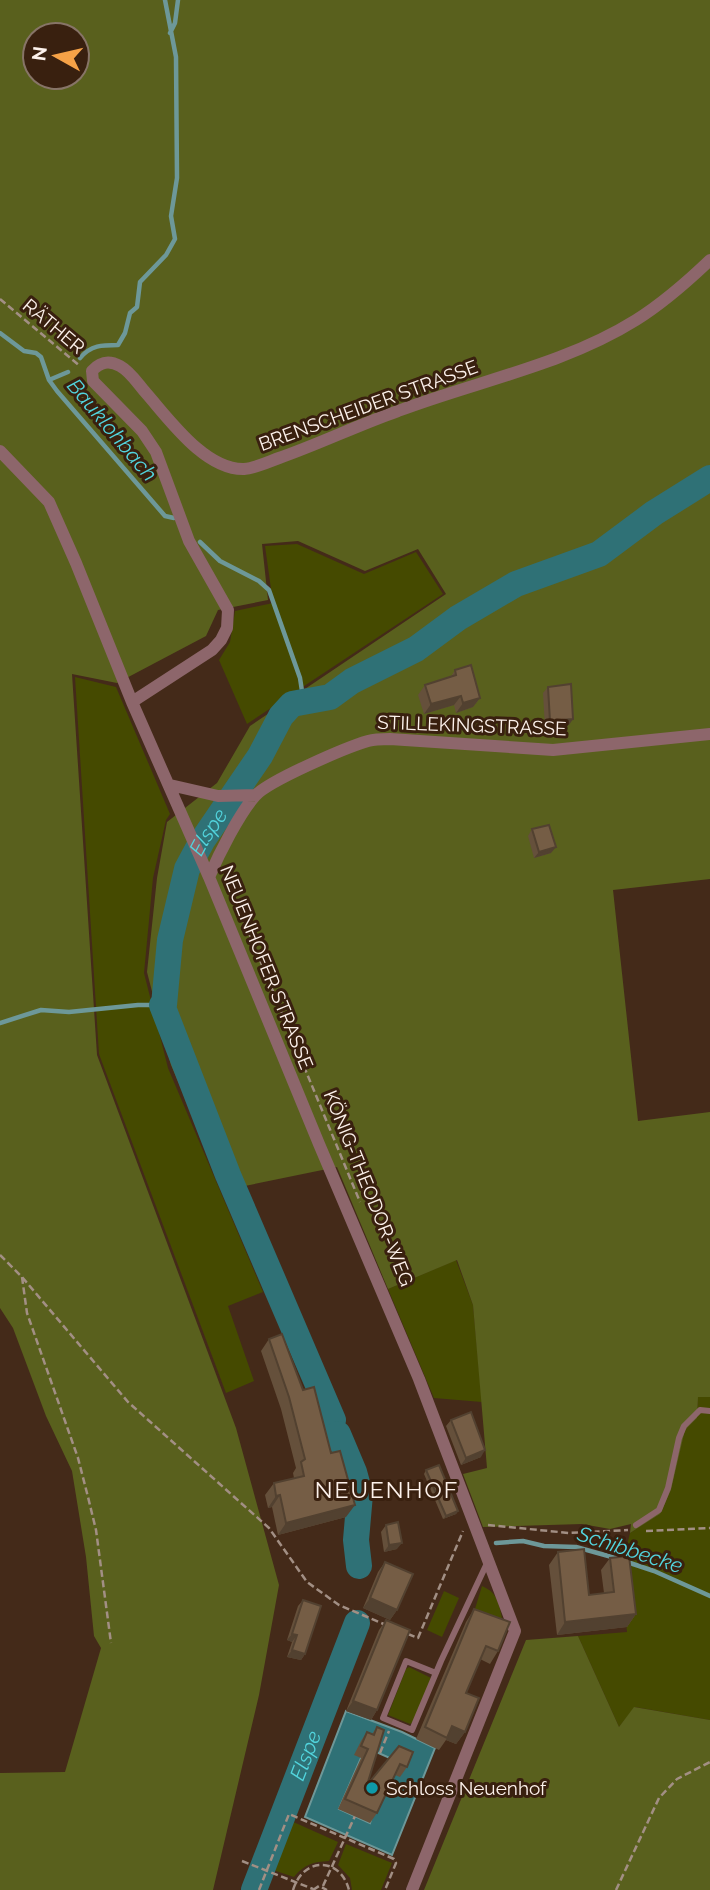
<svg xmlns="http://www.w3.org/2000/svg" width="710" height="1890" font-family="Raleway,sans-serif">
  <rect width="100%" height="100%" fill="#442a19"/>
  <path fill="#454a00" d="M297,544L364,574L416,552L443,594L247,724L219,660L230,642L235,611L273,603L265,546Z
    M75,677L116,687L170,814L166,820L153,878L144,973L168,1068L263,1292L228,1306L254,1381L226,1393L99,1054Z
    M710,1112V1720L635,1707L619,1727L578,1636L627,1632L618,1544L627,1545L630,1533L660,1514L671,1490L685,1430L697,1418Z
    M456,1260L473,1305L482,1402L434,1398L388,1289Z
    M482,1586C499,1593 499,1606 503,1622H471Z
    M444,1591L459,1598L442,1637L427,1630Z
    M409,1667L431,1678L414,1722L410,1724L388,1715L406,1669Z
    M289,1820L338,1842L329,1861C313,1862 305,1864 294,1877L270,1869Z
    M346,1844L392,1863L381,1890H352L350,1878L338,1865Z"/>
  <path fill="#59601d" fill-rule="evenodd" d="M0,0H710V879L613,890L638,1121L710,1112V1397H698L697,1418L685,1430L671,1490L660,1514L630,1533L631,1524L610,1529L582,1524L483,1527L463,1474L487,1468L473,1305L457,1260L388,1289L337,1167L225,1190L171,1065L147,972L157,878L167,822L217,783L250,726L446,594L418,549L365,571L298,541L262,544L268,600L218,610L206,636L117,683L72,674L97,1055L236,1428L279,1585L259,1695L213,1890H0V1773L65,1772L101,1648L94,1636L86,1557L72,1471L46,1416L13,1328L0,1308ZM35,35H77V77H35Z
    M578,1636L619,1727L634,1707L710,1720V1890H424L526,1640Z"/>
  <path fill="#2f7176" stroke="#6d9899" stroke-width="2" fill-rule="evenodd" d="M346,1711L402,1732L435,1748L392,1855L305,1817ZM374,1751L390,1758L370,1823L339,1809L361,1758Z"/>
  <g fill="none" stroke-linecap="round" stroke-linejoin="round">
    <path stroke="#6d9899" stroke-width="4.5" d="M170,33L175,23L178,0
      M0,333L24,351L36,353L41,357L49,380L57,391L165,516L174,518
      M80,358C91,345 102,345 118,345L125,333L130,313L137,307L140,282L166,255L175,239L171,216L177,178L176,57L165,0
      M49,380L68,372
      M200,542L220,561L259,581L269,590L300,678L304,704
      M0,1023L41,1010L69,1012L138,1005H162
      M496,1543L523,1541L544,1546L576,1547L619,1559
      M627,1562L654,1571L710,1596"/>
    <g stroke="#2f7176" stroke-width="26">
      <path id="s1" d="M333,1420L228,1175L162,1005H164L170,940L187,869L202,841L260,756L281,716L292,704L330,697L352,681L416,649L458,618L516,584L599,554L654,513L710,478"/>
      <path d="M338,1434L354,1472L360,1494L356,1540L359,1566"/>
      <path id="s2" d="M254,1890L357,1623"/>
    </g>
    <path stroke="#a28f84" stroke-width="2.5" stroke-dasharray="7 3.5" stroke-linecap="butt" d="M0,299L80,366
      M226,871L234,897L360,1202
      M0,1255L22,1277L128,1402L269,1528L307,1582L339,1605L386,1625
      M22,1277L27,1313L78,1458L88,1497L96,1530L111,1643
      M488,1525L569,1533L628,1530
      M646,1531L710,1528
      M408,1634L418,1638L463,1531
      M380,1753L389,1731
      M242,1861L313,1889
      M323,1886L355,1816
      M259,1890L289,1814L394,1859L396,1863L385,1890
      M293,1890C303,1857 340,1856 349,1890
      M313,1890L319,1886L327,1890
      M616,1890L659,1798L677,1779L710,1762"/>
    <path stroke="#8d666b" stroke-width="6" d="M636,1525L659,1510L668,1488L679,1438L684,1426L700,1410L710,1411
      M436,1673L406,1661L383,1718L412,1730L441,1661L488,1561"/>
    <path stroke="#8d666b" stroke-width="12" d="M0,451L49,502L76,563L132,702L209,877L319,1144L419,1379L515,1631L412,1890
      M132,702L212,650L221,640L227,628L228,610L189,541L156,452L142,431L93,381L92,371C100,362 109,360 120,366C131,372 138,384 146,393C169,419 205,470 244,469C256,468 268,462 279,458C319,444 358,425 398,411C477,381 564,365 636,320C663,303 687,282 710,260
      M170,785L218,796L256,795
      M209,877C219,854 239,814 255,796C268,781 347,747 368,741C375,739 382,739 390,739L553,750L710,734"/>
  </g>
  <path fill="#65503b" d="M455,670L480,698L473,707L456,713L454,705L424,714L418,695L425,685L450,678Z
    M548,687L569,725L545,728L543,693Z
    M532,829L551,853L534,858L528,836Z
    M269,1339L346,1517L278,1535L272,1507L268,1508L265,1495L274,1483L294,1478L293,1473L296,1468L281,1409L261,1351Z
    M451,1420L481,1457L461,1465L446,1426Z
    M426,1470L458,1511L456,1514L443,1519L424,1474Z
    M386,1525L397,1549L384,1552L381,1532Z
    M558,1552L589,1595L604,1593L601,1570L610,1558L636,1614L627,1627L557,1635L549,1565Z
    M385,1562L397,1610L390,1620L363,1608L378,1572Z
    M303,1600L305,1654L301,1660L287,1657L292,1642L287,1640L298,1606Z
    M474,1609L498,1651L490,1664L480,1659L466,1693L465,1732L456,1744L446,1740L439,1750L416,1739L466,1622Z
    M386,1620L377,1710L371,1720L346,1711L379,1630Z
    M377,1727L367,1785L399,1746L407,1767L400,1777L395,1775L377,1813L370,1823L338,1809L361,1758L354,1755L361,1741L367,1732L372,1734Z"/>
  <path fill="#524130" d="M461,696L454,705L424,714L431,704Z
    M480,698L473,707L456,713L463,703Z
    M573,719L569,725L545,728L550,721Z
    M556,847L551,853L534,858L539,852Z
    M485,1450L481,1457L461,1465L466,1458Z
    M280,1495L272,1507L268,1508L276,1496Z
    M355,1505L346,1517L278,1535L286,1523Z
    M458,1511L456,1514L443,1519L446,1516Z
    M402,1543L397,1549L384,1552L389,1545Z
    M370,1598L397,1610L390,1620L363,1608Z
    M636,1614L627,1627L557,1635L565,1622Z
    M292,1634L297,1635L292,1642L287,1640Z
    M292,1650L305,1654L301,1660L287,1657Z
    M353,1701L377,1710L371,1720L346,1711Z
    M452,1726L465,1732L456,1744L446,1740Z"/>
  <path fill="#755d45" stroke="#524130" stroke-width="2" d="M471,665L480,698L463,703L461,696L431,704L425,685L456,675L455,670Z
    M571,684L573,719L550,721L548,687Z
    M549,825L556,847L539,852L532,829Z
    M282,1334L303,1390L314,1387L331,1453L340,1451L355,1505L286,1523L280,1495L276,1496L274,1483L304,1476L301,1462L305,1459L289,1397L269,1339Z
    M471,1412L485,1450L466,1458L451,1420Z
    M439,1465L458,1511L446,1516L426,1470Z
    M398,1522L402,1543L389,1545L386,1525Z
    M584,1549L589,1595L614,1592L610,1558L629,1556L636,1614L565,1622L558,1552Z
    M385,1562L413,1574L397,1610L370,1598Z
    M303,1600L321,1606L305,1654L292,1650L297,1635L292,1634Z
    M474,1609L510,1622L498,1651L486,1646L466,1693L479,1698L465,1732L452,1726L447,1738L425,1727Z
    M386,1620L410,1630L377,1710L353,1701Z
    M377,1727L384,1730L367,1785L399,1746L413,1752L407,1767L400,1764L377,1813L345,1799L368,1749L361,1746L367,1732L374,1735Z"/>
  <circle fill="#0f9aa8" stroke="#39200f" stroke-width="2.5" cx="372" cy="1788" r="7"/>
  <g text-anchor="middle" stroke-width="6" stroke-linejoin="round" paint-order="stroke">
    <g font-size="19" fill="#fdf2ec" stroke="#39200f">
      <text transform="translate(54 326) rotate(40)" y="7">RÄTHER</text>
      <text transform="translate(368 405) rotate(-20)" y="7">BRENSCHEIDER STRASSE</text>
      <text transform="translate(472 725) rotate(2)" y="7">STILLEKINGSTRASSE</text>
      <text transform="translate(267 967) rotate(68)" y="7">NEUENHOFER STRASSE</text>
      <text transform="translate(369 1188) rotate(68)" y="7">KÖNIG-THEODOR-WEG</text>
    </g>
    <g font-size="19" fill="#fdf2ec" stroke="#39200f" text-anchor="start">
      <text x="386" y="1795">Schloss Neuenhof</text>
    </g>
    <g font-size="21" font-style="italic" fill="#52d4dd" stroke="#39200f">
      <text transform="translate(112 430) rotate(50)" y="7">Bauklohbach</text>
      <text dy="7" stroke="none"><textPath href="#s1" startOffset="632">Elspe</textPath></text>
      <text transform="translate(630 1550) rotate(18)" y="7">Schibbecke</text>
      <text dy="7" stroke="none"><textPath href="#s2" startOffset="144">Elspe</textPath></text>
    </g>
    <g font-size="23" letter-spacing="2" fill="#fdf2ec" stroke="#39200f">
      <text x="387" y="1498">NEUENHOF</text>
    </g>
  </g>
  <g transform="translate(56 56) rotate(278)"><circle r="33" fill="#39200f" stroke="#877467" stroke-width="2"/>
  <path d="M0-5L12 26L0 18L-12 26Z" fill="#f6a247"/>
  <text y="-10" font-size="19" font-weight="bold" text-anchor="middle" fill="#fdf2ec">N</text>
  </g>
</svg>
